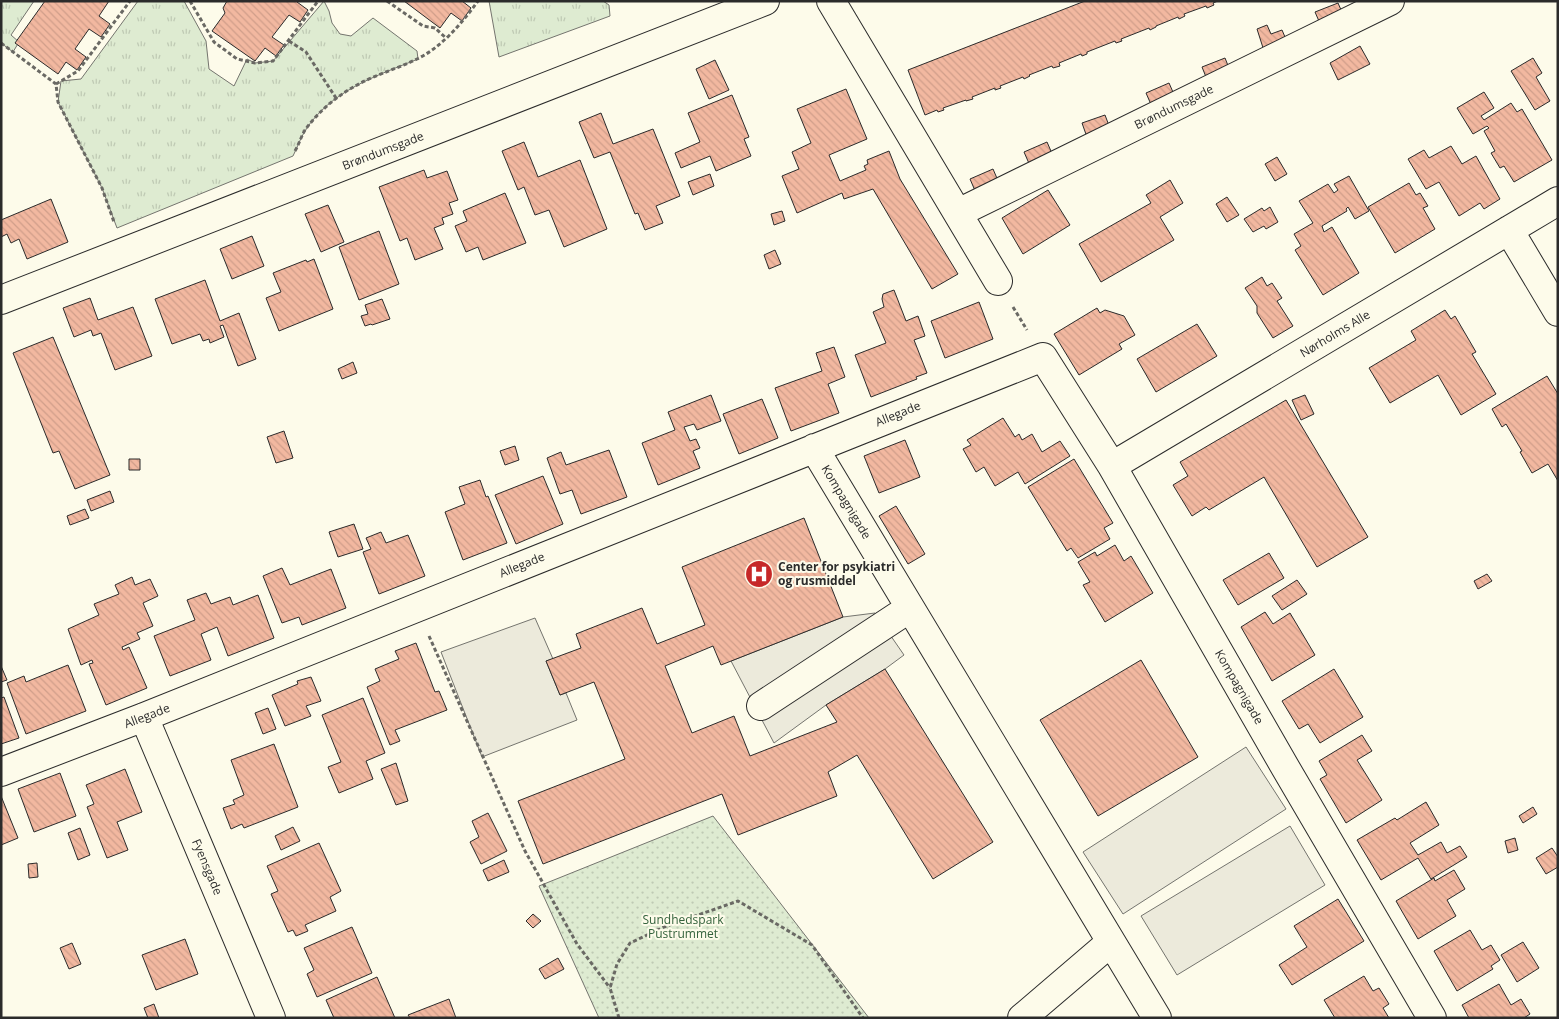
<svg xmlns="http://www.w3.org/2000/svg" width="1559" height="1019" font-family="'Open Sans',sans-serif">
  <defs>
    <pattern id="grass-tufts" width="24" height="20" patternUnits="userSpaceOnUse" patternTransform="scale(1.25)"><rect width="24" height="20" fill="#deebd1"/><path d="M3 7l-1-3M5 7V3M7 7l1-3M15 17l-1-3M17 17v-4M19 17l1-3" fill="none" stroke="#bfcab4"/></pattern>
    <pattern id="park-dots" width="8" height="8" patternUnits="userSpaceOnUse" patternTransform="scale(1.25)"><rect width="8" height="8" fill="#deebd1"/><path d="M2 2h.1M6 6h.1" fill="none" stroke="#bfcab4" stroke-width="1.8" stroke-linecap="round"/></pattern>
    <pattern id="building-back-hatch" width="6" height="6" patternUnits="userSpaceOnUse" patternTransform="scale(1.25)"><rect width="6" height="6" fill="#f2b8a0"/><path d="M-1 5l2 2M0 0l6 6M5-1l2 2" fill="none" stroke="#d09e8a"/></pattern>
  </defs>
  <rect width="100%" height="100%" fill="#fdfbea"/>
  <path fill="url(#grass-tufts)" stroke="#74746e" d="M1,1H34L11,35L19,42L13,52L1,43Z
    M138,1H184L206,41L209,69L234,86L247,59L255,63L273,61L324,1L329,11L332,23L340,34L351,36L373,18L417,51L418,59C376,76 330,91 305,131C300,139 297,148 293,156L117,228L102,188L58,102L61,81L81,79Z
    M489,1H603L609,5L610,16L499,57Z"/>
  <path fill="url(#park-dots)" stroke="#74746e" d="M713,816L869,1018H599L539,886Z"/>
  <path fill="#eceadb" stroke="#74746e" d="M875,613L904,655L885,669L826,705L774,743L731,661L843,617Z
    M535,618L553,659L546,661L560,695L566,693L577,720L482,757L441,652Z
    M1246,747L1286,809L1123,914L1083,852Z
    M1290,826L1325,885L1177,975L1141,916Z"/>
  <path fill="url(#building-back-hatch)" stroke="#2b2b2b" d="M45,1H109L99,16L110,24L101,37L89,29L75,49L86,57L77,70L66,62L58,74L15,43Z
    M227,1H298L297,2L308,10L300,22L289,15L272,37L284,45L276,56L265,48L255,61L212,31L225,13L223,8Z
    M404,1H462L471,8L462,21L451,13L440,28Z
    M1085,1H1218L1213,3L1214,5L1207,8L1206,6L1184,14L1185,16L1179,19L1178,17L1156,26V27L1150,30L1149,28L1121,39L1122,41L1116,43L1115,41L1087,52V54L1082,56L1081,54L1059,63L1060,66L1053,68L1052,66L1029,75L1030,76L1024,79L1023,77L1000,86L1001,88L995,90V88L972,97L973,99L966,101V100L943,108L944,110L938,112L937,110L925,115L908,70Z
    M1338,3L1345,19L1322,28L1315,12Z
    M1267,25L1271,34L1282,30L1288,44L1265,54L1257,29Z
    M1360,46L1370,64L1338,80L1330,63Z
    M1225,58L1231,73L1208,82L1202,67Z
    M1533,58L1542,73L1536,77L1550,101L1535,110L1511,71Z
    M715,60L729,90L709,99L696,69Z
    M1169,83L1176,99L1153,109L1146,93Z
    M846,89L867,139L829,155L840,181L866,170L864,166L868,164L867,160L889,151L900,179L958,274L932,289L873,189L844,199L842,193L797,213L782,176L799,169L792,152L811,143L797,109Z
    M1484,92L1494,108L1481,116L1484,120L1511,103L1517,112L1522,109L1552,160L1514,182L1504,166L1500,168L1491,153L1495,151L1484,131L1489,128L1487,126L1473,134L1457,108Z
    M732,95L749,137L744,139L751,156L716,171L710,156L681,168L675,153L700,142L688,113Z
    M601,113L613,144L653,129L680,196L656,206L663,223L645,230L638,213L635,214L610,152L594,158L579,122Z
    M1105,115L1111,131L1088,140L1082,123Z
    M524,142L538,177L580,160L607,229L564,247L549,210L535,215L524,187L518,190L502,151Z
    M1047,142L1054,158L1031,168L1024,152Z
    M1451,146L1462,164L1476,156L1500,199L1484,209L1480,203L1459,216L1439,182L1426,189L1408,159L1424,150L1429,158Z
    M1277,157L1287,174L1275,181L1265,164Z
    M993,169L999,183L976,193L970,179Z
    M424,170L427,178L447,171L458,200L449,203L453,214L442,218L444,224L434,228L443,249L415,260L407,238L400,241L379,187Z
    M710,174L714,186L693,195L688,182Z
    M1349,176L1369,211L1355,219L1348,207L1346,209L1347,211L1322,226L1324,232L1332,227L1359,273L1323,295L1295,250L1301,246L1294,234L1313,223L1299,201L1328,184L1334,193L1338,190L1334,184Z
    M1170,180L1183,203L1160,217L1174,240L1101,282L1079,244L1151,203L1146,195Z
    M1409,183L1416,195L1420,193L1428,206L1423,208L1435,229L1395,253L1368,207Z
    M1048,190L1070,225L1023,254L1002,218Z
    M505,193L526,243L483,260L478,247L466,252L455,226L467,221L463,211Z
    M1227,197L1239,215L1227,222L1216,204Z
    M51,199L68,242L27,259L19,239L11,243L7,234L1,237V220Z
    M328,205L344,242L321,252L305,214Z
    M1270,207L1278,222L1266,229L1264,226L1253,232L1244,219L1262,208L1264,211Z
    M782,211L785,221L774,225L771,214Z
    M379,231L399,284L359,300L339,247Z
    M252,236L264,266L232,279L220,249Z
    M775,250L781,264L769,269L764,255Z
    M314,259L333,309L279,331L266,298L281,292L273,273L306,260L307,262Z
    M1262,277L1267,286L1272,283L1282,298L1277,301L1293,326L1273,338L1257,313V306L1245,288Z
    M205,280L220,321L239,313L256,359L238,366L223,325L220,326L224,337L210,343L209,339L203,341L200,334L172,344L155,299Z
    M894,290L906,321L918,316L925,336L914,340L927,373L916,377L917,379L871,397L855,355L886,343L873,312L884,307L882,299L883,294Z
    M90,298L98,320L133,307L152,356L115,370L101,333L93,336L91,330L74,337L63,308Z
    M382,299L390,319L372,325L371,324L365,326L361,316L368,314L365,305Z
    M979,302L993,339L945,358L931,321Z
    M1097,308L1100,313L1105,310L1124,316L1135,335L1119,344L1122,349L1079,375L1054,334Z
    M1445,310L1451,319L1455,316L1476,352L1472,354L1496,394L1461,415L1438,375L1390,403L1369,368L1416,340L1411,331Z
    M1197,324L1217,356L1156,392L1137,359Z
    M53,337L110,475L75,489L59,451L53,453L13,353Z
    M834,347L845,377L828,384L839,413L791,431L775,388L822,371L816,353Z
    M353,362L357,373L342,379L338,369Z
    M1547,376L1558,394V481L1548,464L1532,473L1520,452L1522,451L1506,424L1502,427L1492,409Z
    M711,395L721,421L697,430L694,424L684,427L690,441L696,439L700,448L693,451L700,468L658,485L642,443L675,430L668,412Z
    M1305,395L1314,414L1301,420L1292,400Z
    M762,399L778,438L739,454L723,414Z
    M1286,400L1368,537L1317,567L1264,477L1209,510L1206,507L1192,516L1173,485L1188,476L1180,462Z
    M1003,418L1015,437L1019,434L1022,440L1032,434L1042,452L1060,441L1070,456L1025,484L1018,472L995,486L984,467L976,472L963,449L971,445L967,440Z
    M284,431L293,458L276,463L267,437Z
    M905,440L920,477L879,493L864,456Z
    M515,446L519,460L505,465L500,451Z
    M609,450L627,497L581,514L572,490L560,494L547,458L561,452L566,465Z
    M129,459H140V470H129Z
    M1074,459L1113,523L1104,528L1110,539L1078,558L1071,548L1067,551L1028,487Z
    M543,476L563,524L516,544L495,495Z
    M480,480L486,497L488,496L507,543L463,560L445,512L465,504L459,487Z
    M110,491L114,502L91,511L87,500Z
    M896,506L925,554L908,564L879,516Z
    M85,509L89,518L70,525L67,516Z
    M804,518L843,617L721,665L713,646L665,666L692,733L734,716L750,756L837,722L826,705L885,669L993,842L933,879L857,755L828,772L837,796L738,835L722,794L543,864L518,801L625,759L594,682L560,695L546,661L581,648L576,634L642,608L657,644L705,625L682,567Z
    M354,524L363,549L338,557L329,532Z
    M381,532L386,543L408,535L425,576L379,594L363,552L371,549L366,538Z
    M1115,545L1124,561L1131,556L1153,593L1105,622L1083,585L1090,582L1078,562L1095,552L1097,556Z
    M1269,553L1284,578L1238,605L1223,580Z
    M282,568L290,585L331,569L346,608L302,625L299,617L282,623L263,576Z
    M1487,574L1492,581L1478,589L1474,581Z
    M132,577L135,585L150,579L158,596L143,603L153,626L137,633L140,639L122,647L123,650L129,647L147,688L106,705L89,664L93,663L92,660L81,665L68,629L99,615L94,604L119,594L115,585Z
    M1297,580L1307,594L1282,610L1272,596Z
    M206,593L211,604L230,597L233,605L258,595L274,638L228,656L217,627L201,634L211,660L170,676L154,636L195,620L187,600Z
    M1265,612L1273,624L1290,613L1315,655L1272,681L1241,627Z
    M416,643L435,692L439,691L447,710L395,730L400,741L390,745L367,687L380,681L375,669L399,659L395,651Z
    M1141,660L1198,757L1098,816L1040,720Z
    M68,665L86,711L26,734L7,683L24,676L26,682Z
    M1,666L7,680L1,682Z
    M1334,669L1363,717L1320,743L1308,724L1299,729L1282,701Z
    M311,677L321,701L306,706L311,716L285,726L272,695L298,684L297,681Z
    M4,697L19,738L1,744V698Z
    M363,698L385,753L366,761L373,779L339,793L328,767L341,762L322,715Z
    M268,708L276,729L263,734L255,713Z
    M1362,735L1372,751L1357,760L1382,800L1346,823L1320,779L1327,775L1319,761Z
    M274,744L298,807L244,828L242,824L231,829L223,808L235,804L233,800L244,795L231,760Z
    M396,763L408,801L396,805L381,769Z
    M125,769L142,812L117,822L128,850L107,858L87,807L94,804L86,785Z
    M60,773L76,816L34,832L18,789Z
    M1,796L18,838L1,845Z
    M1426,802L1439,825L1410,843L1418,855L1441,842L1447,853L1460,846L1467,857L1431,879L1418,858L1381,880L1357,840L1395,818L1397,820Z
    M1533,807L1537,814L1523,823L1519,816Z
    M488,813L507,851L481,864L470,842L479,837L472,821Z
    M293,827L300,841L281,850L275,836Z
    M80,828L90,855L78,860L68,833Z
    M1515,838L1518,850L1508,853L1505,841Z
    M319,843L341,891L330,897L336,911L305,925L308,931L296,936L293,930L288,932L271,894L278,891L267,866Z
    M1552,848L1558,857V867L1546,874L1536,858Z
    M504,860L509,872L488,881L483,870Z
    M37,863L38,877L29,878L28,864Z
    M1454,870L1465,889L1447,900L1456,916L1418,939L1396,901L1434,878L1435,881Z
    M1338,899L1364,941L1292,985L1279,965L1307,947L1294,926Z
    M533,914L541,921L533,928L526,921Z
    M352,927L372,973L317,997L307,974L314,970L304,948Z
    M1470,930L1482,950L1491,945L1500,960L1491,966L1493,969L1457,991L1434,951Z
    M185,939L198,974L156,990L142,955Z
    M1523,942L1539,968L1517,982L1501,955Z
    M72,943L81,964L69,969L60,948Z
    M558,958L564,969L545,979L539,969Z
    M1364,976L1373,991L1379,988L1389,1004L1383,1008L1389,1018H1335L1324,1000Z
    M377,977L395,1018H334L326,1000Z
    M1499,984L1511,1005L1521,999L1530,1014L1524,1018H1469L1462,1005Z
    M449,999L456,1018H410L408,1015Z
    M154,1004L159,1018H148L144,1008Z"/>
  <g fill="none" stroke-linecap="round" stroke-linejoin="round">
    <g stroke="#2b2b2b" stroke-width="30">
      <path id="minor" d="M831,1L998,281
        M958,213L1390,1
        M1509,230L1558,312
        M1,300L765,1
        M814,448L1157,1018
        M1112,466L1558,201
        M761,706L910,608
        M144,717L271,1018
        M1,772L144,717L1043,357L1112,466L1285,767L1432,1018
        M1022,1018L1111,942"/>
    </g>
    <path stroke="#6a6964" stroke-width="3" stroke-dasharray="4 2.5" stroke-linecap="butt" d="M190,1L214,42L237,59L255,63L273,61L318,1
      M387,1L423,26L435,28L446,38
      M289,41L306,52L336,98
      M1,43L56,84L58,102L102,188L114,222
      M56,84L78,71L130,1
      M295,151C299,144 301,137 305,130C321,108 343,91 367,80C384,72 401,67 417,59C442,47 462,23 478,1
      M1013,307L1027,330
      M429,636L525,851L577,944L610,988
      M619,1018L610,988L617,964L630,943L664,927L738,901L812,945L863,1018"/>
    <use href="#minor" stroke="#fdfbea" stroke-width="28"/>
  </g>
  <defs>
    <g id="hospital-disc" transform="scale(1.4375)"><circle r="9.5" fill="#c62828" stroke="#fdfbea"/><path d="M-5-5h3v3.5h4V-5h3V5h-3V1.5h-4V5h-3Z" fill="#fff"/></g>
  </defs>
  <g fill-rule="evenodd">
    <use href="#hospital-disc" x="759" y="574"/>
  </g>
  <g text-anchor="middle" stroke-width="4" stroke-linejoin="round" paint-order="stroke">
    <g font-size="12" fill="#2b2b2b" stroke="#fdfbea">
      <text transform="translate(1174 107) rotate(-26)" y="4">Brøndumsgade</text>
      <text transform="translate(383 151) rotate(-21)" y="4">Brøndumsgade</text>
      <text transform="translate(1335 334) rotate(-31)" y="4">Nørholms Alle</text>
      <text transform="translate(898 414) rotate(-22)" y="4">Allegade</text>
      <text transform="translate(846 502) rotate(59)" y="4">Kompagnigade</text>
      <text transform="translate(522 565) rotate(-22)" y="4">Allegade</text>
      <text transform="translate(1239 687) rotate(60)" y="4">Kompagnigade</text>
      <text transform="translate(147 716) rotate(-21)" y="4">Allegade</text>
      <text transform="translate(207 867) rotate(67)" y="4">Fyensgade</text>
    </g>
    <g font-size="12" font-weight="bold" fill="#2b2b2b" stroke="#fdfbea" text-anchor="start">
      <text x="778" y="571">Center for psykiatri<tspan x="778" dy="14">og rusmiddel</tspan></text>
    </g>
    <g font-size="12" fill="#34623c" stroke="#fdfbea">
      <text x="683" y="924">Sundhedspark<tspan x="683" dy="14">Pustrummet</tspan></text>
    </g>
  </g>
  <rect width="1559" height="1019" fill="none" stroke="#2b2b2b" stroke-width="5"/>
</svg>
